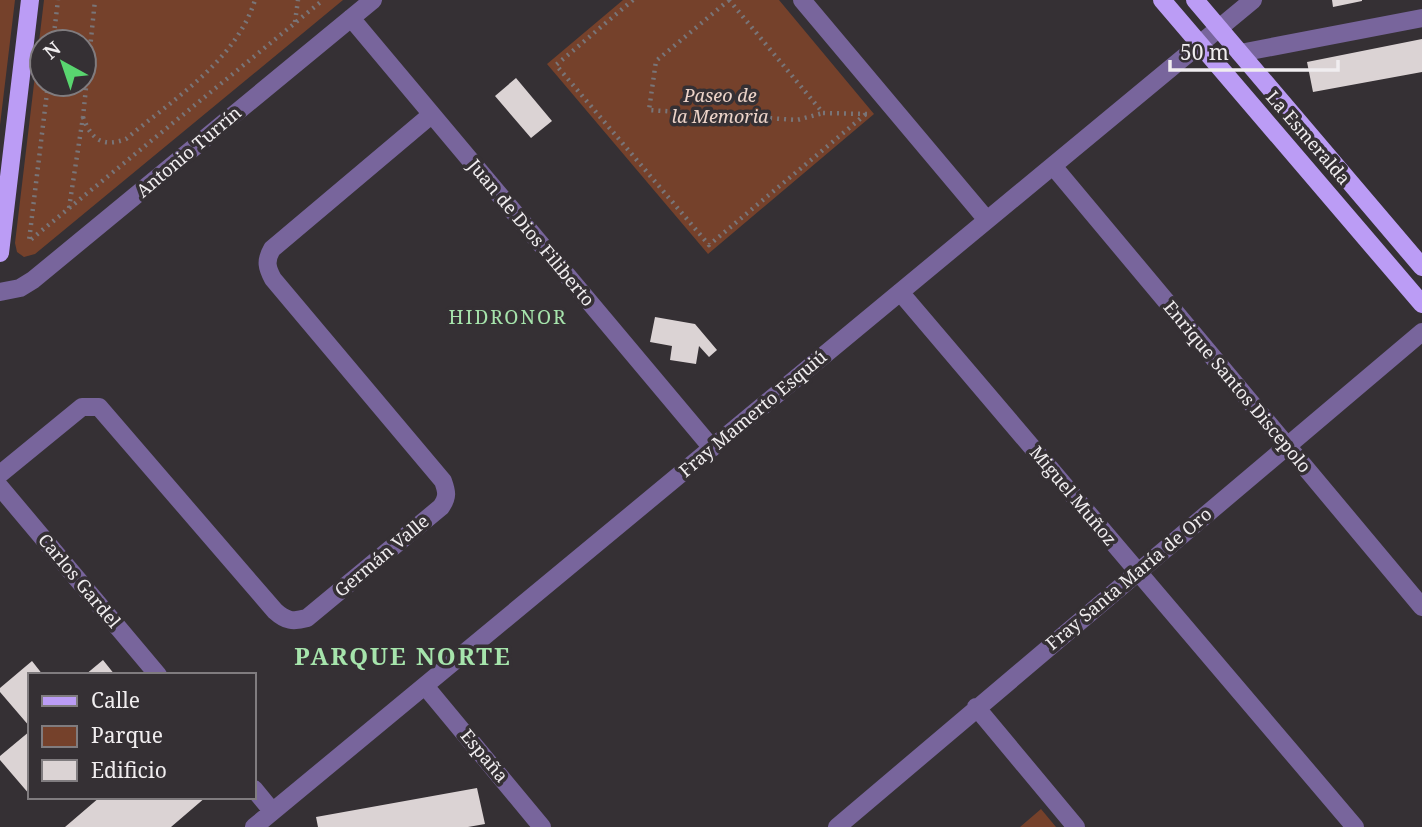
<svg xmlns="http://www.w3.org/2000/svg" width="1422" height="827" font-family="'Noto Serif',serif">
  <rect width="100%" height="100%" fill="#353034"/>
  <path fill="#75412b" fill-rule="evenodd" d="M0,0H15L0,125Z
    M44,0H343L35,254L24,257L17,252L15,243ZM84,42V84H42V42Z
    M623,0H779L874,114L708,254L547,64Z
    M1041,809L1056,827H1020Z"/>
  <path fill="#dbd3d4" d="M1332,0H1362V1L1333,7Z
    M1422,39V72L1313,92L1307,62Z
    M516,78L552,121L531,138L495,96Z
    M655,317L695,324L717,350L709,357L699,346L696,364L670,360L672,346L650,342Z
    M103,660L115,675H85Z
    M32,661L43,675H30V727L0,692V688Z
    M30,731V795L0,760V756Z
    M477,788L485,824L468,827H318L316,817Z
    M100,797H206L171,827H65Z"/>
  <g fill="none" stroke-linecap="round" stroke-linejoin="round">
    <path stroke="#797578" stroke-width="4.5" stroke-dasharray="2 5" stroke-linecap="butt" d="M633,0L556,65L709,245L866,114
      M729,0L656,61L649,110L797,120L823,113
      M729,0L823,113L867,114
      M295,22L298,0
      M53,42L58,0
      M48,84L29,241L323,0
      M83,117C91,139 102,148 126,139C172,100 236,61 255,0
      M69,208L83,117L95,0"/>
    <path stroke="#78659c" stroke-width="18" d="M802,0L987,220
      M351,18L712,448
      M1240,53L1422,18
      M1053,166L1422,607
      M0,292L20,288L33,280L373,0
      M900,292L1355,827
      M0,474L82,407H99L275,611C286,621 293,622 307,618L441,507C448,497 447,492 443,481L273,279C267,268 265,261 272,249L431,115
      M0,487L158,675
      M425,686L542,827
      M976,707L1076,827
      M254,789L272,811
      M254,827L1253,0
      M837,827L1422,332"/>
    <path stroke="#bb9cf5" stroke-width="18" d="M1162,0L1422,304
      M1195,0L1422,267
      M0,253L30,0"/>
  </g>
  <g text-anchor="middle" stroke-width="7" stroke-linejoin="round" paint-order="stroke">
    <g font-size="18" font-style="italic" fill="#edd4c9" stroke="#353034">
      <text x="720" y="102">Paseo de<tspan x="720" dy="21">la Memoria</tspan></text>
    </g>
    <g font-size="18" fill="#f0edef" stroke="#353034">
      <text transform="translate(1308 138) rotate(49)" y="6">La Esmeralda</text>
      <text transform="translate(189 152) rotate(-40)" y="6">Antonio Turrín</text>
      <text transform="translate(531 233) rotate(50)" y="6">Juan de Dios Filiberto</text>
      <text transform="translate(1237 387) rotate(50)" y="6">Enrique Santos Discepolo</text>
      <text transform="translate(753 414) rotate(-40)" y="6">Fray Mamerto Esquiú</text>
      <text transform="translate(1073 496) rotate(50)" y="6">Miguel Muñoz</text>
      <text transform="translate(382 556) rotate(-40)" y="6">Germán Valle</text>
      <text transform="translate(1129 579) rotate(-40)" y="6">Fray Santa María de Oro</text>
      <text transform="translate(79 581) rotate(50)" y="6">Carlos Gardel</text>
      <text transform="translate(484 756) rotate(50)" y="6">España</text>
    </g>
    <g font-size="19" letter-spacing="2" fill="#a6e4ac" stroke="#353034">
      <text x="508" y="324">HIDRONOR</text>
    </g>
    <g font-size="24" font-weight="bold" letter-spacing="2" fill="#a6e4ac" stroke="#353034">
      <text x="403" y="665">PARQUE NORTE</text>
    </g>
  </g>
  <rect x="28" y="673" width="228" height="126" fill="#353034" stroke="#807c7f" stroke-width="2"/>
  <rect x="42" y="696" width="35" height="10" fill="#bb9cf5" stroke="#807c7f" stroke-width="2"/>
  <text x="91" y="708" font-size="21" fill="#f0edef">Calle</text>
  <rect x="42" y="726" width="35" height="21" fill="#75412b" stroke="#807c7f" stroke-width="2"/>
  <text x="91" y="743" font-size="21" fill="#f0edef">Parque</text>
  <rect x="42" y="760" width="35" height="21" fill="#dbd3d4" stroke="#807c7f" stroke-width="2"/>
  <text x="91" y="778" font-size="21" fill="#f0edef">Edificio</text>
  <g transform="translate(63 63) rotate(320)"><circle r="33" fill="#353034" stroke="#807c7f" stroke-width="2"/>
  <path d="M0-5L12 26L0 18L-12 26Z" fill="#59d56f"/>
  <text y="-10" font-size="19" font-weight="bold" text-anchor="middle" fill="#f0edef">N</text>
  </g>
  <path d="M1170 60v10h168v-10" fill="none" stroke="#f0edef" stroke-width="3.5"/>
  <text x="1180" y="60" font-size="21" fill="#f0edef" stroke="#353034" stroke-width="5" paint-order="stroke">50 m</text>
</svg>
